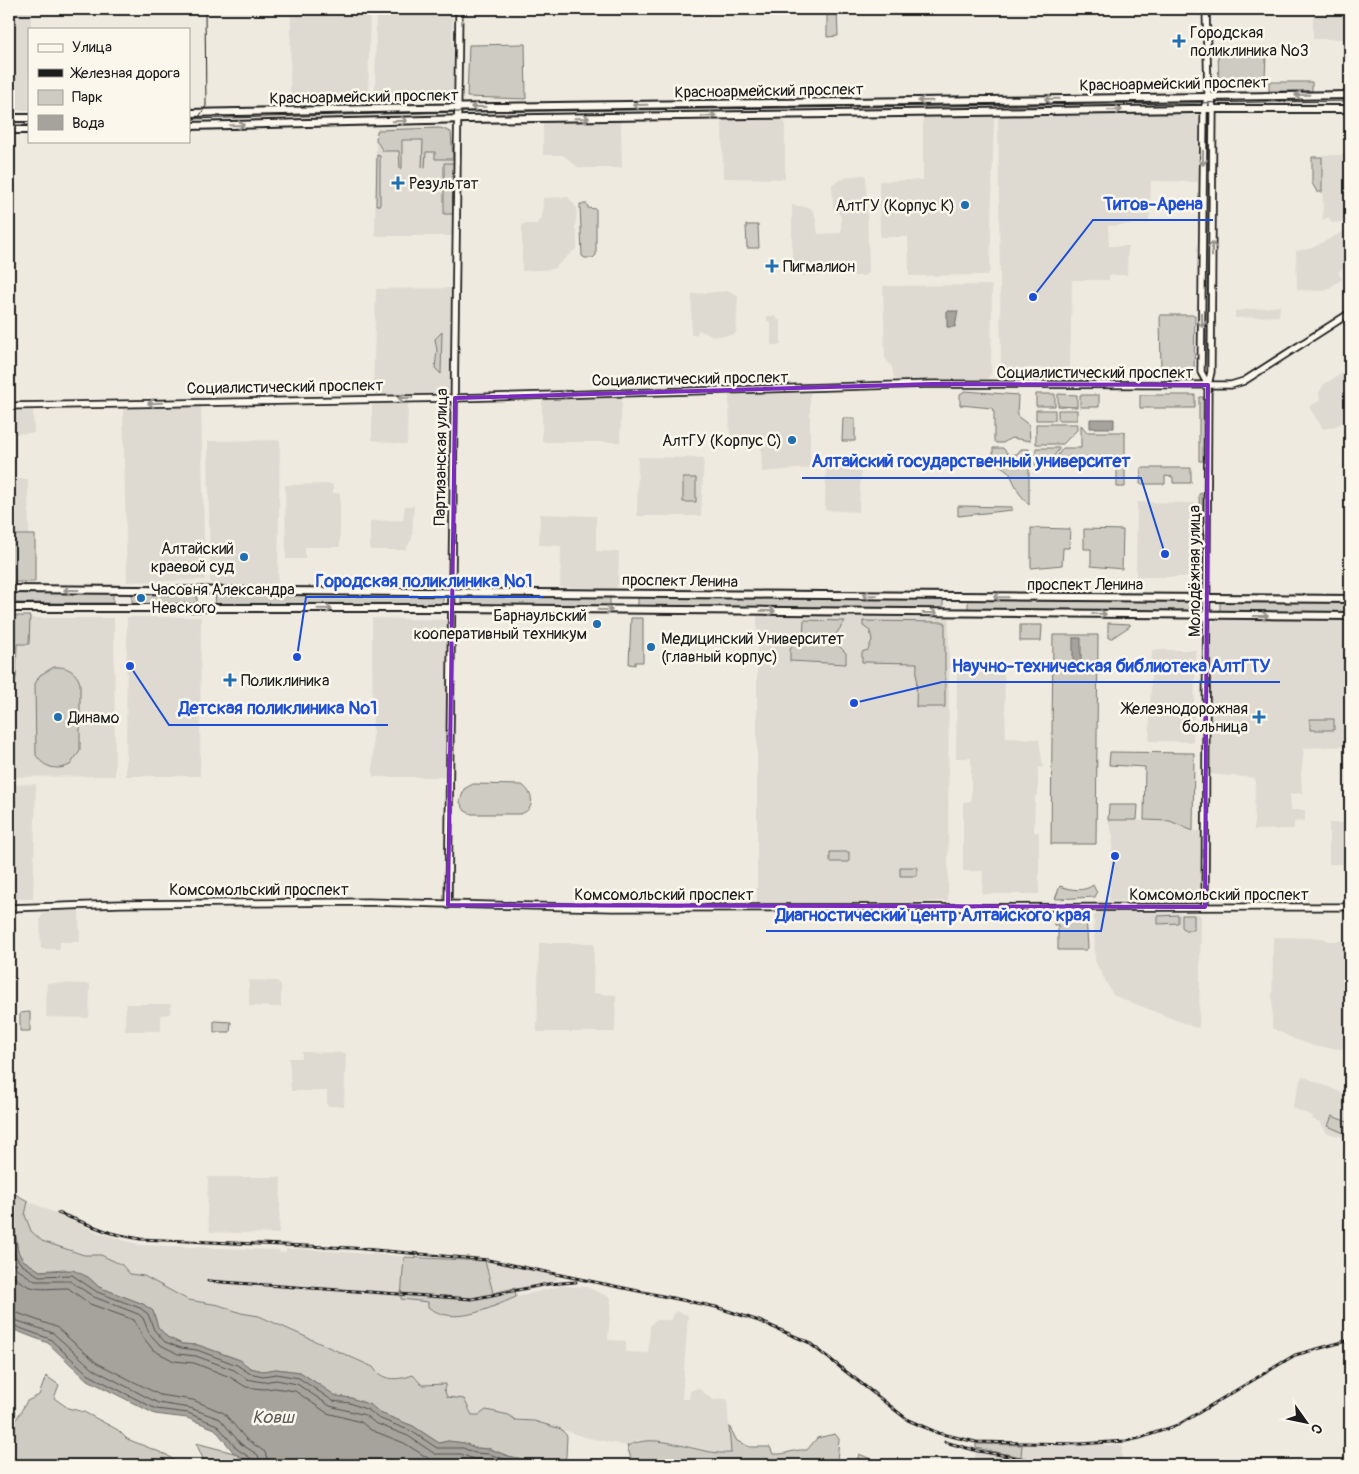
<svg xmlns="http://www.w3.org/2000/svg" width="1359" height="1474" font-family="Pangolin,sans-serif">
  <rect width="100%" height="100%" fill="#eeeadf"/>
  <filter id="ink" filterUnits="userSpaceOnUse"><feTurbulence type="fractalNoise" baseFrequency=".02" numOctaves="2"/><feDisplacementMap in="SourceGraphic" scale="10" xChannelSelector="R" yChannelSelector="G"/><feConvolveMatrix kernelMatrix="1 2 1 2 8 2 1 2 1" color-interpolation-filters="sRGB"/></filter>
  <g filter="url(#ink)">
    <path fill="#dedad1" d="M9,9H31V29H29V110H9Z
      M291,9H370L368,102L290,104Z
      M376,9H452L454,97L375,100Z
      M1313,9H1350V39H1313Z
      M1193,113L1199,119L1198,182L1151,181L1149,223L1108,226L1109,246H1128L1127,275H1109V280H1072L1070,368H1001L998,117L1001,114Z
      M990,114L994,118L990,271L987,275L909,276L908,237H880L879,181L923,180V115Z
      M722,118L782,119L785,121V179L723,178Z
      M618,120L621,123L622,168H579L563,155H543V122Z
      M440,127L451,131L453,141L455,236H375L376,130L378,128Z
      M1322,155H1350V221L1332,223L1328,217L1323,220Z
      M864,175L866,177L869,272L864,276H798L792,273V205L811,208L815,215L818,234L841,233V216L833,209L832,184L849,176Z
      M568,197L577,208L575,231H577V248L553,269L522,271V224H537L542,217L543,198Z
      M1350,228V263L1338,272L1342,279L1325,291L1297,290L1296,251L1312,248Z
      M990,285L992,287L991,374L987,379L898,380L894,378L892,367L885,358L883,286Z
      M453,288L452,391L448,395H376L373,392L376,289Z
      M730,291L738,296L736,333L733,335L715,336L698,330L697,334L691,335L692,294Z
      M1280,306L1279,316L1235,318V311Z
      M767,316H777V320H781V345H771V322L767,321Z
      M1348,370L1350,373V418L1336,426L1323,429L1309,407L1320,400L1319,393L1324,384Z
      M810,393V468L762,472L761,446H730L729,394Z
      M618,396L622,399L620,442H542V401L545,397Z
      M375,401H408L407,445L372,440V404Z
      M201,405L205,580L127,582L123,407Z
      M33,411L34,433L9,434V412Z
      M280,440L278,582L276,585H214L210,581L208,441Z
      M638,457L704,458L701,516H637Z
      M826,467L861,469L859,512L825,510Z
      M9,479H28L29,535H9Z
      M333,484V493H340V547H305V559H286L285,485Z
      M1137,502L1195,503L1193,577H1136Z
      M405,506H414L412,539L405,550H370V521L403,520Z
      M540,514L596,516V551L619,552L618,585L616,588L560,587L561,546L539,545Z
      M757,615L949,618L948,901L757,905Z
      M127,617H201L200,776H126Z
      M9,618H114L115,776L9,777Z
      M372,618L448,620L445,777H373Z
      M1350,619V746L1304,748L1301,775L1302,793L1290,794L1291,810H1305V821L1294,822V829L1254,830L1255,778L1209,774L1211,625L1215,620Z
      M1152,650H1196L1193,742L1149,741Z
      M957,672L1004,673L1006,738L1039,739L1043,767L1038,768V795L1035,796L1034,832H1039V894H982L983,871H963V802L971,801V758H956Z
      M36,784L33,899H9V785Z
      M1108,820L1170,821L1193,831H1201V897L1198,901H1109L1113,836Z
      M1329,823H1350L1349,864H1329Z
      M79,909L80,942H60V949H41L40,919L43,914L47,911Z
      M1101,911L1199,914L1201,917L1199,1027L1196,1028L1113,995L1095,961L1094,916Z
      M1273,937L1323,938L1329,941H1350V1040L1342,1049L1317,1047L1294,1039L1272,1028Z
      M539,943H594L593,993L616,995L615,1032H537Z
      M249,980L277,981L281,985V1007L249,1006Z
      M47,983L90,984L89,1018L46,1017Z
      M126,1004H171L170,1014L161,1015V1031H125Z
      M302,1052L346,1053L344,1106H327V1091H291L289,1058H302Z
      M1302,1076L1350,1096V1139L1327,1133L1320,1122L1312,1119L1313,1116L1292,1108Z
      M208,1177H281L279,1234L210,1232L207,1216Z
      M28,1201L100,1233L140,1245L279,1250L280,1253L286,1252V1249H301L399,1256L404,1257L401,1299L428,1302L470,1315L516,1297L560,1286L587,1287L611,1298L608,1340L626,1341V1352L648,1353L650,1326L655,1320H670L676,1311L688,1315L682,1399H689L690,1391L698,1388L713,1400L727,1399L731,1453L719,1454L674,1443L638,1440L627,1446L585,1437L534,1421L472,1415L470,1408L447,1397L444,1389L446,1384L422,1385L413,1375L401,1380L389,1379L376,1373L373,1367L259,1316L241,1313L219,1305L188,1300L144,1276L130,1274L122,1265L101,1255H84L42,1241L31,1231L25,1215Z
      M485,1261L557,1275V1280L493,1293Z
      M1022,1445H1122L1121,1465H974L976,1448L1021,1457Z"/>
    <path fill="#ceccc2" stroke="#75746f" d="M827,9H837L838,36L827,37Z
      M525,44L526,99L467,97L469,45Z
      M1218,51L1266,55L1265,78L1252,87H1219Z
      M1269,82H1312V91H1269Z
      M1206,122H1211L1206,366L1203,365Z
      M440,128L451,132L453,159H435V152H426L425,168L422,167L423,140H402V168L400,169L399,151H383L376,140L377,131L379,130Z
      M377,155L380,156V205H376Z
      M1312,157H1322V192H1317L1312,183Z
      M444,163H454V214H444Z
      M580,204H587L588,208L596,209V255L593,258H585L582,256Z
      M746,225H758L759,248H747Z
      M1160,315H1195L1194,369H1161Z
      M442,332L441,374L435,368L437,350L435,339Z
      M965,391L1018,395L1017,416L1029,425L1030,441L1011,438L1003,443H996L994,440V413L992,408L960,405V394Z
      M1036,394H1055V406H1036Z
      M1058,394L1077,395V407L1058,406Z
      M1080,395H1099V407H1080Z
      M1140,395H1195V408H1140Z
      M1199,397H1203V461H1199Z
      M1036,410H1055V420H1036Z
      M1058,410H1077V420H1058Z
      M843,418H855V441H842Z
      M1036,424H1077V430L1063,444H1036Z
      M1081,425L1087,432H1125V487H1117V464H1099V460H1059V466H1050L1063,448H1081Z
      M993,448H1003L1009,455L1017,454L1021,449H1029V505L1019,493L1009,472L993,460Z
      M1036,448H1060L1047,465H1035Z
      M1141,468H1191V483H1173V477L1165,476V484H1140Z
      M683,478H696V502H683Z
      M1202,493L1203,569H1201L1199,494Z
      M958,506L1012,507V510L958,516Z
      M1031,528L1070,529L1069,548H1063L1062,565L1031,568Z
      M1084,529L1123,530L1122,569L1091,566V549H1084Z
      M9,535H35V582H9Z
      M132,592H197V604H132Z
      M9,593H113V603H9Z
      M216,593L443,594V605L215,604Z
      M461,594L610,597V606L461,604Z
      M638,597L943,599V609L638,607Z
      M968,600L1196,602V611L968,610Z
      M1220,601L1350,602V613H1220Z
      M9,616H30L29,644H17L16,678H9Z
      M631,618H643V662H635V665L629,664Z
      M804,620L845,621L836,634V643L846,653V664L790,661V650L794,642H803Z
      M863,621L945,622V707H916L917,663L862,662V652L868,650L872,640L870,631L863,626Z
      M1108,623L1130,624V626L1112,638H1108Z
      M1020,625H1042L1041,641H1020Z
      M1053,635H1098L1096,844H1051Z
      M54,667C66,666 76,671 80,683V751L70,765C57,771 44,768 36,755L35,684L40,675Z
      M1310,719H1334V730H1310Z
      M1110,752L1194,753L1193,831L1170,821L1144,820L1145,767L1109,765Z
      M473,784L522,785C534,793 536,810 520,814H472L465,811L460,802L464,789Z
      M1109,805H1138L1137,820H1108Z
      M830,852H849V862H830Z
      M900,867H917V876H900Z
      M1093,885L1097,893L1095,897L1055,899L1060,886C1070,890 1085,892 1093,885Z
      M1178,915V923L1158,924V916Z
      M1182,915H1194V930H1185L1182,927Z
      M1054,916H1086L1088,948L1086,950H1058V925H1054Z
      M30,1012V1031H20V1013Z
      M214,1021L231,1022L230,1032H214Z
      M1332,1116L1350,1123L1346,1134L1328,1126Z
      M9,1191L28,1201L25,1215L31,1231L42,1241L84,1255H101L122,1265L130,1274L144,1276L188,1300L219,1305L241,1313L259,1316L373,1367C382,1382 399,1380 413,1375L422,1385L446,1384L444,1389L447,1397L464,1399L472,1415H479L486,1410L509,1415L515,1420L534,1421L561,1429L567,1436L566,1457L559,1465H531L522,1459L508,1456L490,1449L476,1448L464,1443L448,1441L439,1443L413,1426L380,1413L370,1405L351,1398L336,1396L300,1372L276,1369L263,1371L250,1368L240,1360L198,1345L182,1344L167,1337L158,1327L153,1311L143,1304L99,1287L88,1277L64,1269L40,1271L23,1260L18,1252L14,1226L9,1222Z
      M404,1257L485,1261L493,1293L515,1288L516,1297C489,1308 455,1327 428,1307V1302L401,1299Z
      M46,1376L59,1385L54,1398L68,1408L84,1412L118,1430L127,1439L167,1455L179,1465H9V1432L27,1401L39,1395Z
      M729,1426L737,1441L750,1447H770L773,1454C788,1455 791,1449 807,1450L817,1438L835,1434L839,1439L837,1461L849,1465H633L627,1446C659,1430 697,1456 731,1453Z
      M196,1443L234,1453L253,1465H198L204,1461Z
      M976,1444L1022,1445L1021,1457L976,1448Z
      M859,1454L885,1465H856Z"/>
    <path fill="#a6a39d" stroke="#6f6d69" d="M947,311H958L955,327H947Z
      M1090,419H1114V428H1090Z
      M1073,638H1081V667H1073Z
      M9,1222L14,1226L18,1252L23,1260L40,1271L73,1270L88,1277L99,1287L143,1304L153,1311L158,1327L167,1337L182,1344L198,1345L240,1360L250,1368L263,1371L276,1369L300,1372L336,1396L351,1398L371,1405L380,1413L413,1426L439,1443L448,1441L464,1443L476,1448L490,1449L508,1456L522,1459L531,1465H253L234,1453L215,1429L187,1418L155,1414L86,1379L48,1343L9,1328Z"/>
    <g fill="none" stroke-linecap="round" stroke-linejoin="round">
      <path stroke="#535250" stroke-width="1" d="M9,1229L14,1254L21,1264L39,1276L72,1275L97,1292L140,1308L148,1314L154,1330L165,1342L181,1348L197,1350L237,1365L249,1373L263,1376L276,1374L299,1378L333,1401L350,1403L368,1410L378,1418L411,1431L437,1448H463L475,1453L489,1454L522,1465
        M9,1258L16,1268L35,1281H70L94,1297L138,1314L143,1318L149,1333L159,1344L178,1354L196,1356L234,1370L247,1379L263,1382L276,1380L297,1384L330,1406L365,1415L375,1423L408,1436L435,1454H461L473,1459L488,1460L500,1465
        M9,1272C31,1294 40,1288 68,1288L90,1304L134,1320L143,1337L153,1350L174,1361L194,1363L230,1377L246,1387L263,1389L275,1388L295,1391L327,1413L361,1422L371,1430L404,1443L431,1460L459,1461L468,1465
        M9,1310L56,1327L97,1363L160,1395L193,1400L224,1413L246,1439L265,1452L269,1465
        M9,1318L53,1333L93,1369L158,1403L190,1408L220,1419L241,1444L258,1455L261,1465
        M9,1324L50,1339L89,1375L156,1409L188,1413L217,1425L237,1449L253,1460L255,1465"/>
      <g stroke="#1c1c1c" stroke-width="9">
        <path id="secondary" d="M1206,9L1208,96L1204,109L1201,372L1208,385
          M9,406L455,398L932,384L1231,385L1244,381L1350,313
          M448,905L459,9
          M1205,907L1208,385L1211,372L1213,110L1212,102L1208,96
          M9,908L121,904L368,902L612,908L1350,907"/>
      </g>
      <g stroke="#1c1c1c" stroke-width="10">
        <path id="primary" d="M189,113L420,108L1350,95
          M9,118H29
          M189,126L467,119L1192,109H1350
          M9,130H29
          M9,589L1350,599
          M9,608H452L1350,616"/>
      </g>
      <use href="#secondary" stroke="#fbf7ec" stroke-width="5.5"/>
      <use href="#primary" stroke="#fbf7ec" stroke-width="6"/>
      <path stroke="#1c1c1c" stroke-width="1" d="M189,119L458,112L1350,101
        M192,120L199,117L206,106L205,9
        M9,125H29"/>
      <g stroke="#1c1c1c" stroke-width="3">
        <path id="rail" d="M58,1213L111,1233L140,1239L352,1248L488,1260L716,1307L759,1321L808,1342L908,1420L938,1433L976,1442L1080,1444L1126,1441L1140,1438L1178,1425L1295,1355L1350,1340
          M208,1281L472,1299L548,1284L576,1282
          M945,1442L978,1451L1061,1465"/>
      </g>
      <use href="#rail" stroke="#fbf7ec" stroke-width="1" stroke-dasharray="4" stroke-linecap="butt"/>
    </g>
    <defs><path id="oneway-shaft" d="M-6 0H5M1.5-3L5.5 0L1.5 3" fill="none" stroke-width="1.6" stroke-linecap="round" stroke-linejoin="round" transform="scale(1.25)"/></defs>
    <g stroke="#97948e">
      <use href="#oneway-shaft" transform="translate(1302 95) rotate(179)"/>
      <use href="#oneway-shaft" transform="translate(1052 99) rotate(179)"/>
      <use href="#oneway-shaft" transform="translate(925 101) rotate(179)"/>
      <use href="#oneway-shaft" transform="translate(640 105) rotate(179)"/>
      <use href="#oneway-shaft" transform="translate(478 107) rotate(-180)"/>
      <use href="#oneway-shaft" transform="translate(1115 110) rotate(-1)"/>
      <use href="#oneway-shaft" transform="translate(709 116) rotate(-1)"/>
      <use href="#oneway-shaft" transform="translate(582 118) rotate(-1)"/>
      <use href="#oneway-shaft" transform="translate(400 121) rotate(-2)"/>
      <use href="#oneway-shaft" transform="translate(237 125) rotate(-1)"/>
      <use href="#oneway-shaft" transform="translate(1203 158) rotate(90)"/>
      <use href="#oneway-shaft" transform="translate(1212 249) rotate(-90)"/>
      <use href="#oneway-shaft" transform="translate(1202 320) rotate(90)"/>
      <use href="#oneway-shaft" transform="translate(567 394) rotate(179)"/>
      <use href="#oneway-shaft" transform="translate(405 398) rotate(180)"/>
      <use href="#oneway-shaft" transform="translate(155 403) rotate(178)"/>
      <use href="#oneway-shaft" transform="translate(71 590) rotate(-180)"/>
      <use href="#oneway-shaft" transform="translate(870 595) rotate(-179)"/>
      <use href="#oneway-shaft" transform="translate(1001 597) rotate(-179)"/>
      <use href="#oneway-shaft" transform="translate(325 609) rotate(1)"/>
      <use href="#oneway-shaft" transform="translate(605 610) rotate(1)"/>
      <use href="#oneway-shaft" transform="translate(768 611) rotate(1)"/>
      <use href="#oneway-shaft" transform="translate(930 613)"/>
      <use href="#oneway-shaft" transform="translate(1099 614) rotate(1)"/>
      <use href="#oneway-shaft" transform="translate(1261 616)"/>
    </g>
  </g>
  <path fill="none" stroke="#7b2cbf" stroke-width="4" stroke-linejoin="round" d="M932,384L1208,385L1205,907L448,905L455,398Z"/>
  <g fill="#1f6fb2" stroke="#fbf7ec" stroke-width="2">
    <path d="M1176.5 33.5h5v5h5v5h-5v5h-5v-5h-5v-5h5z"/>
    <path d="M395.5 175.5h5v5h5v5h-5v5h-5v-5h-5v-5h5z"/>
    <circle cx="965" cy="205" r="5"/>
    <path d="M769.5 258.5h5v5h5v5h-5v5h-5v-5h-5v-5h5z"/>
    <circle cx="792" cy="440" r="5"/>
    <circle cx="244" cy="557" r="5"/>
    <circle cx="141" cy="598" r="5"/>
    <circle cx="597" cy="624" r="5"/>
    <circle cx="651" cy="647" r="5"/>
    <path d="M227.5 672.5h5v5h5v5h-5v5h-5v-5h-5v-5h5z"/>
    <circle cx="58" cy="717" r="5"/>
    <path d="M1256.5 709.5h5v5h5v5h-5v5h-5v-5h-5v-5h5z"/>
  </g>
  <g text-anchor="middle" stroke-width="5" stroke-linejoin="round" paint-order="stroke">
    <g font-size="16" fill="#1c1c1c" stroke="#fbf7ec" text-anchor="start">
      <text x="1190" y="38">Городская<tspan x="1190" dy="18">поликлиника №3</tspan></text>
      <text x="409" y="189">Результат</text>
      <text x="955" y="211" text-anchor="end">АлтГУ (Корпус К)</text>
      <text x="783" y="272">Пигмалион</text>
      <text x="782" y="446" text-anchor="end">АлтГУ (Корпус С)</text>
      <text x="234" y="554" text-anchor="end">Алтайский<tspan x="234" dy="18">краевой суд</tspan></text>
      <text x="151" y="595">Часовня Александра<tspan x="151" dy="18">Невского</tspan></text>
      <text x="587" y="621" text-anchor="end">Барнаульский<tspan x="587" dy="18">кооперативный техникум</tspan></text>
      <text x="661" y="644">Медицинский Университет<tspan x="661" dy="18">(главный корпус)</tspan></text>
      <text x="241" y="686">Поликлиника</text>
      <text x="1248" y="714" text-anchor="end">Железнодорожная<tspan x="1248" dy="18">больница</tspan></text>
      <text x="68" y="723">Динамо</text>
    </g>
    <g font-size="16" fill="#1c1c1c" stroke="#fbf7ec">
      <text transform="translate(1174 83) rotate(-1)" y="6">Красноармейский проспект</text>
      <text transform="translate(769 90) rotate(-1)" y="6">Красноармейский проспект</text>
      <text transform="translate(364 96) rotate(-1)" y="6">Красноармейский проспект</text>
      <text x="1095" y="378">Социалистический проспект</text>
      <text transform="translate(690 378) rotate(-1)" y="6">Социалистический проспект</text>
      <text transform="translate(285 386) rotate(-1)" y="6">Социалистический проспект</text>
      <text transform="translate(440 457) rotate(-89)" y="6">Партизанская улица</text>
      <text transform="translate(1194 571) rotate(-90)" y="6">Молодёжная улица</text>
      <text transform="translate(680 580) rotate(1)" y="6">проспект Ленина</text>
      <text x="1085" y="590">проспект Ленина</text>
      <text x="259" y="895">Комсомольский проспект</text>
      <text x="664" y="900">Комсомольский проспект</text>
      <text x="1219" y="900">Комсомольский проспект</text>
    </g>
    <g font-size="18" font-style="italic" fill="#5a5956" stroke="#fbf7ec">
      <text x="273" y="1423">Ковш</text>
    </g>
  </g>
  <path fill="none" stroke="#1d4ed8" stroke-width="2" d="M1033 297L1093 220H1213M1165 554L1141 478H802M297 657L306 597H543M854 703L942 682H1280M130 666L169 725H388M1115 856L1101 931H766"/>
  <g fill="#1d4ed8" stroke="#fbf7ec" stroke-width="2">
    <circle cx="1033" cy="297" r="5"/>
    <circle cx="1165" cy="554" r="5"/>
    <circle cx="297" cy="657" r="5"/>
    <circle cx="854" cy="703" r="5"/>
    <circle cx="130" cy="666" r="5"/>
    <circle cx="1115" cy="856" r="5"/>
  </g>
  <g font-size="18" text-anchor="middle" font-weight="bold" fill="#1d4ed8" stroke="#fbf7ec" stroke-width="5" stroke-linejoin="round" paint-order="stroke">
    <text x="1153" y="210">Титов-Арена</text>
    <text x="971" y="467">Алтайский государственный университет</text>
    <text x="424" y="587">Городская поликлиника №1</text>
    <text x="1111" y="672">Научно-техническая библиотека АлтГТУ</text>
    <text x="278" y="714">Детская поликлиника №1</text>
    <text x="933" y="921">Диагностический центр Алтайского края</text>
  </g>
  <rect width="1359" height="1474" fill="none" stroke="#fbf7ec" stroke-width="30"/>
  <rect x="15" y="15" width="1329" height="1444" fill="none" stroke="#1c1c1c" stroke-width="2" filter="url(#ink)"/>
  <rect x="28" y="28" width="162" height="115" fill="#fbf7ec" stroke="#a29f99"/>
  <rect x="38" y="44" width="25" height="8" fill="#fbf7ec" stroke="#a29f99"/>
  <text x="72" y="52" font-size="15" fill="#1c1c1c">Улица</text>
  <rect x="38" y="69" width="25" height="8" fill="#1c1c1c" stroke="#a29f99"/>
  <text x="72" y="78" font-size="15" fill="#1c1c1c">Железная дорога</text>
  <rect x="38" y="90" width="25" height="15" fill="#ceccc2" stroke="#a29f99"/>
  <text x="72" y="102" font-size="15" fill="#1c1c1c">Парк</text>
  <rect x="38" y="115" width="25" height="15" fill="#a6a39d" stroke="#a29f99"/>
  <text x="72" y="128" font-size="15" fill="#1c1c1c">Вода</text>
  <g transform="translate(1306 1422) rotate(123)" stroke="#fbf7ec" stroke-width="4" paint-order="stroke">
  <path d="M0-4L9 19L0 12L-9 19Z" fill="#1c1c1c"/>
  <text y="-8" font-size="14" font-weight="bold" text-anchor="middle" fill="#1c1c1c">С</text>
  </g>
</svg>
